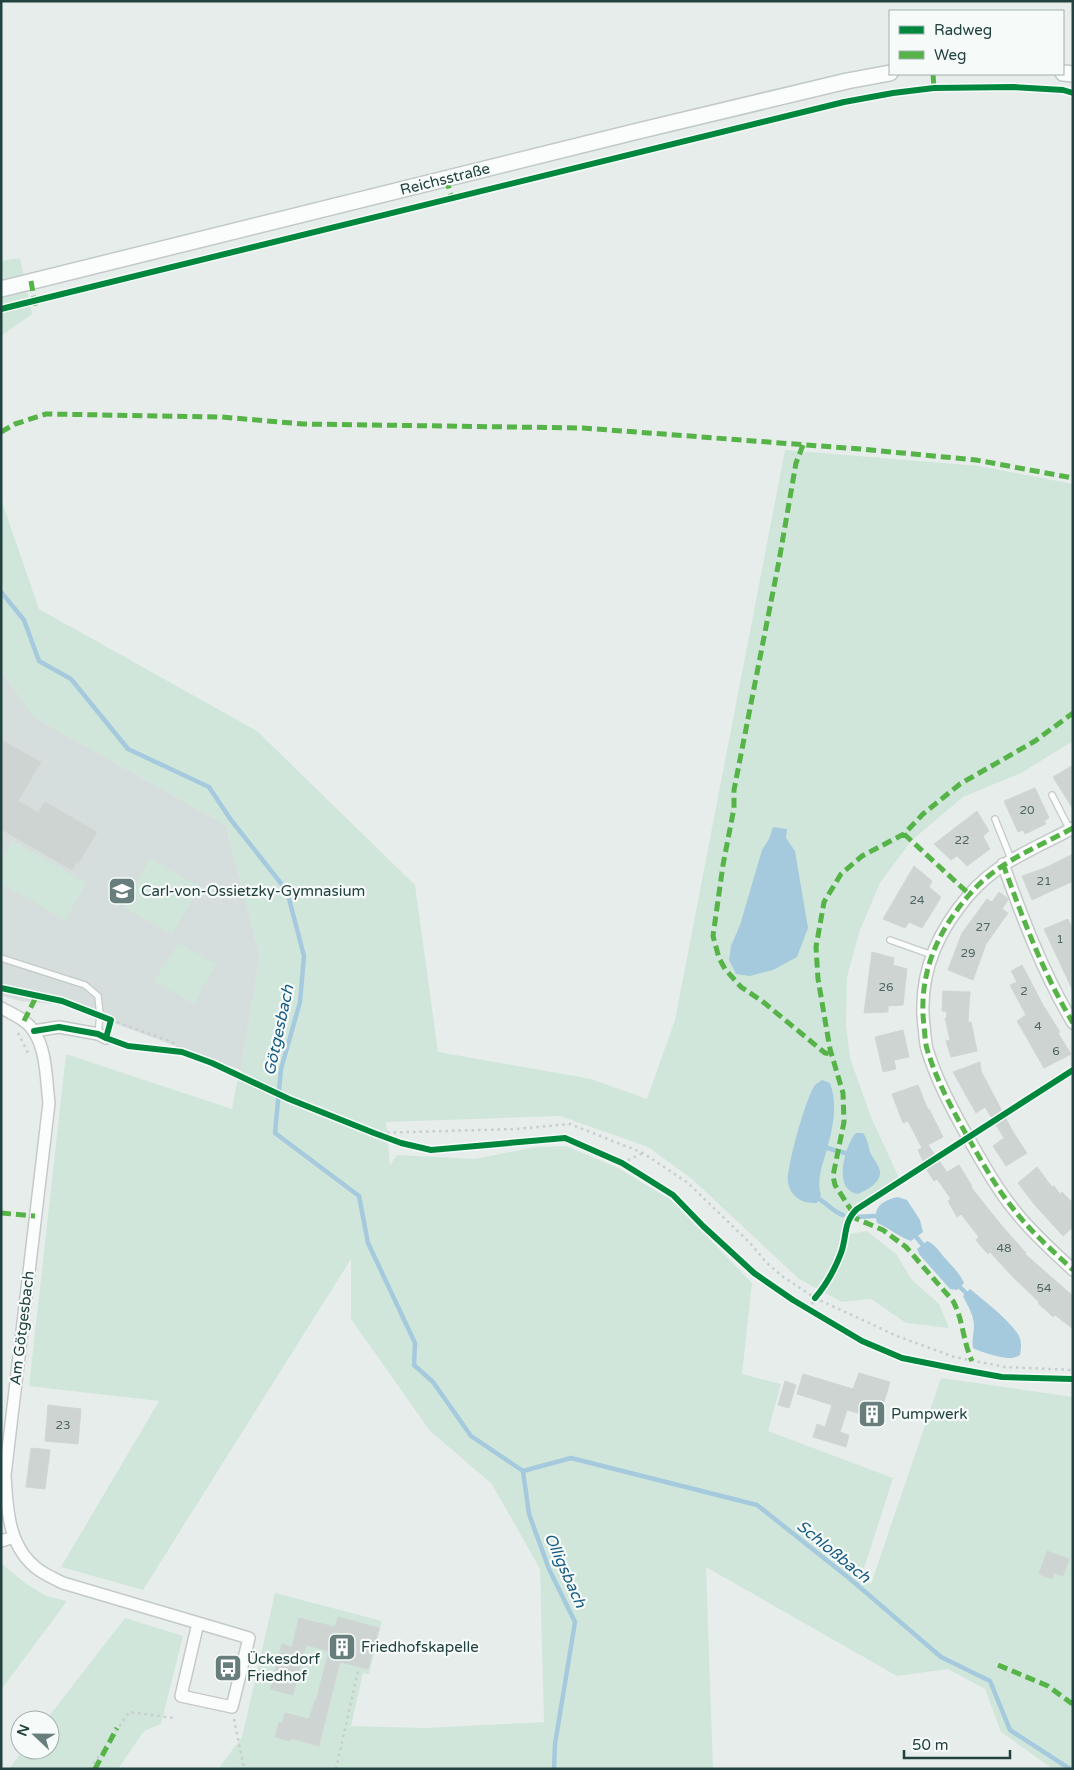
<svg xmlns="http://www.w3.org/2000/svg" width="1074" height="1770" font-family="'Varela Round',sans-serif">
  <rect width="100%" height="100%" fill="#e7edeb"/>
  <path fill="#d5dedc" d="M1,669L34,717L226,825L260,956L241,1070L65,1005L20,1001L1,995Z"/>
  <path fill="#d0e6db" d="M20,258L32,314L1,336V261Z
    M785,450L979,466L1073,484V741L1021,773L963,797L911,841L880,883L860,930L847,977L846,1026L850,1058L871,1117L900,1180L853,1213L848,1222L844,1235L867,1231L896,1254L912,1280L939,1304L949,1328L906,1323L871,1299L842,1302L799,1279L692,1179L648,1147L560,1116L386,1122L390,1165L397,1155L475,1159L536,1147L566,1146L616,1167L673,1201L752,1283L742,1374L781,1384L768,1431L893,1478L861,1578L871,1584L941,1378L1073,1397V1769H1053L1001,1732L985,1689L948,1669L897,1676L706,1567L713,1769H218L242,1737L275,1593L382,1621L369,1674L363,1673L351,1726L425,1728L544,1722L540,1569L492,1484L430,1431L351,1319V1259L143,1590L61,1567L159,1401L29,1386L66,1054L232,1109L236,1086L241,1070L260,956L226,825L34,717L1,669V499L39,609L257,731L415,885L438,1052L591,1079L647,1099L675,1020Z
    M13,841L86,883L65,920L1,883V861Z
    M150,859L200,887L172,934L124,907Z
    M179,943L216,964L194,1004L154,981Z
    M1,1563L25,1583L46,1596L67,1601L1,1690Z
    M125,1618L183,1636L161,1724L144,1731L118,1769H9L23,1750H50V1720H46Z"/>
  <path fill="#a6cadd" d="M773,827L787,829L786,838L795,851L808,928L797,957L773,970L750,976L736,974L729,960L731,946L740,925L762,850L769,839Z
    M822,1080L830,1083C838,1105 833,1127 827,1149C823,1164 816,1180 821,1195L817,1203C804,1204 791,1198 788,1183C786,1168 806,1097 815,1085C817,1083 820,1082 822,1080Z
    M856,1133H863C868,1140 868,1144 870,1152C872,1157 876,1161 878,1166C886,1180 868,1190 857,1194C854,1193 851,1192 849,1190C836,1180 846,1143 856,1133Z
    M898,1197L907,1200L920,1220L923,1232L911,1241C899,1237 889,1228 877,1223C872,1207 883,1200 898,1197Z
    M927,1241C936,1245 938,1250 944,1257C952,1266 959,1272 964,1283L957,1290L950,1289L919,1254L917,1249Z
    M970,1289C983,1300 1011,1321 1019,1336C1022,1343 1021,1348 1020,1355C1018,1356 1014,1358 1012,1358C1004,1359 980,1352 973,1348C971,1337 976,1329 973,1319C972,1312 966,1303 963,1296Z"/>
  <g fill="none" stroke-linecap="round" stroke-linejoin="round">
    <path stroke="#a6cadd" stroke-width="4.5" d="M1,592L24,620L39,661L71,679L128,749L209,787L231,820L287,891L304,956L300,1002L281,1069L275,1133L359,1196L368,1243L415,1343L414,1365L433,1382L471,1436L523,1471
      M827,1148L845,1153
      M819,1199C828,1204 833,1212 843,1215
      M856,1217L875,1216
      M917,1238L922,1244
      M960,1287L966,1293
      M523,1471L571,1458L757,1505L849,1578L941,1657L990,1681L1010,1730L1070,1769
      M523,1471L529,1514L549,1569L575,1622L555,1744L554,1769"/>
  </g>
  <path fill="#ced4d2" stroke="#cfd6d4" d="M1,740L41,762L18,801L38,813L45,802L97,832L78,864L76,862L72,870L1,829Z
    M1073,765V809L1053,777Z
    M1035,788L1049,818L1044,821L1046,824L1025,834L1023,830L1018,832L1004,801Z
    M977,811L989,831L983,836L990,849L967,866L957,856L951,860L934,844Z
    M1073,854V881L1032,900L1022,876L1045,868Z
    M914,866L932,881L929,887L941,897L922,928L909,922L905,928L883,919Z
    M999,892L1007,898L1008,900L1002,909L1008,913L986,944L973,980L948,970L962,933L987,899L992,902Z
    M1068,919L1073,930V991L1044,929Z
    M872,952L894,958L893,965L907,969L903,1005L888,1006V1012L864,1013Z
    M1022,965L1043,1005L1060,1032L1058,1033L1071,1054L1044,1068L1017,1021L1026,1015L1010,985L1017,982L1011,971Z
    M943,991L970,992L968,1022H971L977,1051L951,1057L946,1041L950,1040L945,1018L947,1017L946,1011H942Z
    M903,1030L909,1057L894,1060L896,1069L883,1072L875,1037Z
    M980,1062L981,1071L1013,1132L1027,1153L1006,1166L993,1146L1004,1138L985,1107L976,1113L953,1072Z
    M918,1085L928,1110L929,1109L943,1137L924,1147L928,1145L947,1172L959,1165L972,1186L971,1187L1002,1226L1026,1253L1025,1254L1073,1296V1329L1055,1315L1053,1317L1038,1303L1039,1302L1011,1275L990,1252L988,1254L980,1245L976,1240L979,1237L961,1214L957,1217L948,1201L951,1199L937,1179L934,1181L927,1170L918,1150L922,1148L908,1121L903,1123L892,1094Z
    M1037,1167L1052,1187L1054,1186L1060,1194L1062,1192L1073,1203V1227L1063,1236L1034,1204L1018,1183Z
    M859,1373L890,1382L879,1419L847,1410L840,1432L849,1435L846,1447L813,1437L817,1424L825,1427L832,1405L797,1394L803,1374L853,1389Z
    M785,1381L796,1385L789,1408L778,1405Z
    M48,1405L81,1409L78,1444L45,1441Z
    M31,1448L50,1450L45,1489L26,1487Z
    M1047,1551L1069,1559L1063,1576L1054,1573L1052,1579L1039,1574Z
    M338,1617L379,1628L368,1669L340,1662L319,1746L291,1738L290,1741L275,1737L279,1722L282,1723L285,1713L309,1719L315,1700L316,1701L329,1651L306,1645L293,1695L270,1689L282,1644L292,1647L299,1618L335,1627Z"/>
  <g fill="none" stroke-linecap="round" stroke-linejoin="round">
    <g stroke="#c4cac8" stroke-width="8">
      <path id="service" d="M1052,795L1070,830
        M995,819L1011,859
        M890,940L932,955
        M1,958L85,985L98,996L100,1015L98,1034"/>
    </g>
    <g stroke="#c4cac8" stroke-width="14">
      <path id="minor" d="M1073,828C1036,848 997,862 969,895C936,933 918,976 924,1026C925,1034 925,1042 927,1049C936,1079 951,1107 966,1134C981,1160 996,1188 1015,1211C1032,1233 1053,1251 1073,1270
        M1003,864C1023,919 1043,973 1073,1023
        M1,1008C13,1014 26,1020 33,1030C47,1050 46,1080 49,1103L5,1475C7,1509 8,1548 39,1570C46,1575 55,1579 63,1583L249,1638L232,1707L181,1696L198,1623
        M34,1031L59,1027L98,1034L106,1038
        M1,1541L14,1537"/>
    </g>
    <g stroke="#c2cac9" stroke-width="18">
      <path id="secondary" d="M1063,73L1073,74
        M1,289L634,132L847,81L890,73"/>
    </g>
    <path stroke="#c6cece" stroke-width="2.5" stroke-dasharray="2.5 4" stroke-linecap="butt" d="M111,1020L172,1042L182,1052
      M18,1033L29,1055
      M374,1133L516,1129L570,1124L643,1153L688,1183L750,1243L766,1262L782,1276L815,1298L897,1336L954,1357L1005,1367L1073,1370
      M622,1163L643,1153
      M809,1310L815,1298
      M234,1719L244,1769
      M90,1769L129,1712L174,1718
      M336,1769L358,1671"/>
    <use href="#service" stroke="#fbfcfc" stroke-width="5.5"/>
    <use href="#minor" stroke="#fbfcfc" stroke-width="11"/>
    <use href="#secondary" stroke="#fbfcfc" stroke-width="15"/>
    <path stroke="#55b347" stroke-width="5" stroke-dasharray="10 5" stroke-linecap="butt" d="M933,74L934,88
      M446,179L453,201
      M31,281L36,310
      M1,432L15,424L46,414L222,417L303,424L583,428L860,449L976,460L1073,478
      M803,445L796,463L779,561L734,790V808L723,865L713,936L719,958L725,969L741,987L762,1001L825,1053L831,1054
      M1073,828C1036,848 997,862 969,895C936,933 918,976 924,1026C925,1034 925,1042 927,1049C936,1079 951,1107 966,1134C981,1160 996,1188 1015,1211C1032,1233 1053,1251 1073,1270
      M904,834L969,894
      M1003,864C1023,919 1043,973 1073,1023
      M24,1021L37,995
      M1,1213L35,1216
      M853,1213L835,1185L833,1176L844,1122L843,1093L830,1049L818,979L816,947L824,902L841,874L862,856L904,834L923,814L960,784L1035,741L1073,713
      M850,1216L883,1230L906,1247L953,1301C963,1319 963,1342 972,1361
      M998,1665L1048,1686L1071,1703L1073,1702
      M95,1769L117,1728"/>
    <g stroke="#f6fbf9" stroke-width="9">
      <path id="cycleway" d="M1,309L844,102L893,93L934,88L1013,87L1063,90L1073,93
        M1,988L62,1001L111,1020L106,1038L128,1046L182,1052L212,1063L289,1099L374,1133L401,1143L431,1150L565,1138L622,1163L673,1195L703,1226L754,1273L793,1300L862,1341L902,1358L952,1368L1002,1377L1073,1379
        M34,1031L59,1027L98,1034L106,1038
        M815,1298C826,1285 835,1269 841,1253C847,1237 843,1222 857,1209L1073,1070"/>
    </g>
    <use href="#cycleway" stroke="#00873e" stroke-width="6"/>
  </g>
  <defs>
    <g id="school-square" transform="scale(1.4375)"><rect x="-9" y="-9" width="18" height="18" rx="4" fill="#677e7c" stroke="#f6fbf9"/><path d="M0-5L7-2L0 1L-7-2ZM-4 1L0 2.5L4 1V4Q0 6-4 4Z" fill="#fff"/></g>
    <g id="building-square" transform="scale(1.4375)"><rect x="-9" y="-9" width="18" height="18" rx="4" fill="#677e7c" stroke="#f6fbf9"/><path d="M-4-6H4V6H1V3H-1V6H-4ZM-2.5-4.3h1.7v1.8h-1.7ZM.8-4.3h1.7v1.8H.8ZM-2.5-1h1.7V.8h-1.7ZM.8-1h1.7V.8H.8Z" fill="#fff"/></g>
    <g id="bus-square" transform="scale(1.4375)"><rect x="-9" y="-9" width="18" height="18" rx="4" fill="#677e7c" stroke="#f6fbf9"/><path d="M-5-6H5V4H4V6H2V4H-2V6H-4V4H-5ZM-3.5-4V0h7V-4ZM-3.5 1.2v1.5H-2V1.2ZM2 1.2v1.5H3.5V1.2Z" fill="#fff"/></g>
  </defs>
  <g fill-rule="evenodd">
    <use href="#school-square" x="122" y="891"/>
    <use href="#building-square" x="872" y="1414"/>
    <use href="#building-square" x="342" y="1647"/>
    <use href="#bus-square" x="228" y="1668"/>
  </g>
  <g text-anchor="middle" stroke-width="4.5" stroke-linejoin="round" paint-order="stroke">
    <g font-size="12" fill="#4e6765">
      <text x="1027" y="814">20</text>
      <text x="962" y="844">22</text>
      <text x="1044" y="885">21</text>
      <text x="917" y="904">24</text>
      <text x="983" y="931">27</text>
      <text x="1060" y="943">1</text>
      <text x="968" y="957">29</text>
      <text x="886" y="991">26</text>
      <text x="1024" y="995">2</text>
      <text x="1038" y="1030">4</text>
      <text x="1056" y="1055">6</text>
      <text x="1004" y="1252">48</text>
      <text x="1044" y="1292">54</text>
      <text x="63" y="1429">23</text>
    </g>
    <g font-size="15" fill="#224240" stroke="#f6fbf9">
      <text transform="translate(445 179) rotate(-14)" y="5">Reichsstraße</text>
      <text transform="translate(22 1328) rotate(-83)" y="5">Am Götgesbach</text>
    </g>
    <g font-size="15" fill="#224240" stroke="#f6fbf9" text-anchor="start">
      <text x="141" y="896">Carl-von-Ossietzky-Gymnasium</text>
      <text x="891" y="1419">Pumpwerk</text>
      <text x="361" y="1652">Friedhofskapelle</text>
      <text x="247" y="1664">Ückesdorf<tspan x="247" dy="17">Friedhof</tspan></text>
    </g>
    <g font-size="16" font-style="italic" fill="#175b83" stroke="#f6fbf9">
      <text transform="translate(278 1030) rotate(-78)" y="6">Götgesbach</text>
      <text transform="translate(834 1551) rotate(39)" y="6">Schloßbach</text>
      <text transform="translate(566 1570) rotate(66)" y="6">Olligsbach</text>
    </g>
  </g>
  <rect width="1074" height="1770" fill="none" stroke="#224240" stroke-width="5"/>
  <rect x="889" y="10" width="175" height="65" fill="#f6fbf9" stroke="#a1b1af"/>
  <rect x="899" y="26" width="25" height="8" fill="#00873e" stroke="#a1b1af"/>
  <text x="934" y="35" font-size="15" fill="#224240">Radweg</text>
  <rect x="899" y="51" width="25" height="8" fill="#55b347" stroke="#a1b1af"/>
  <text x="934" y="60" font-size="15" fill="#224240">Weg</text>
  <g transform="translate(35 1735) rotate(292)"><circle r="24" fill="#f6fbf9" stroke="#a1b1af"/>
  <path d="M0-4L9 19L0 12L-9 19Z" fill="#677e7c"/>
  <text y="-8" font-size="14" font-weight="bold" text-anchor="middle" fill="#224240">N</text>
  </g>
  <path d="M904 1750v8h106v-8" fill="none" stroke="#224240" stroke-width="2.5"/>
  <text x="912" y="1750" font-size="15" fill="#224240" stroke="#f6fbf9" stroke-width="4" paint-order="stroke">50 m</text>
</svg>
